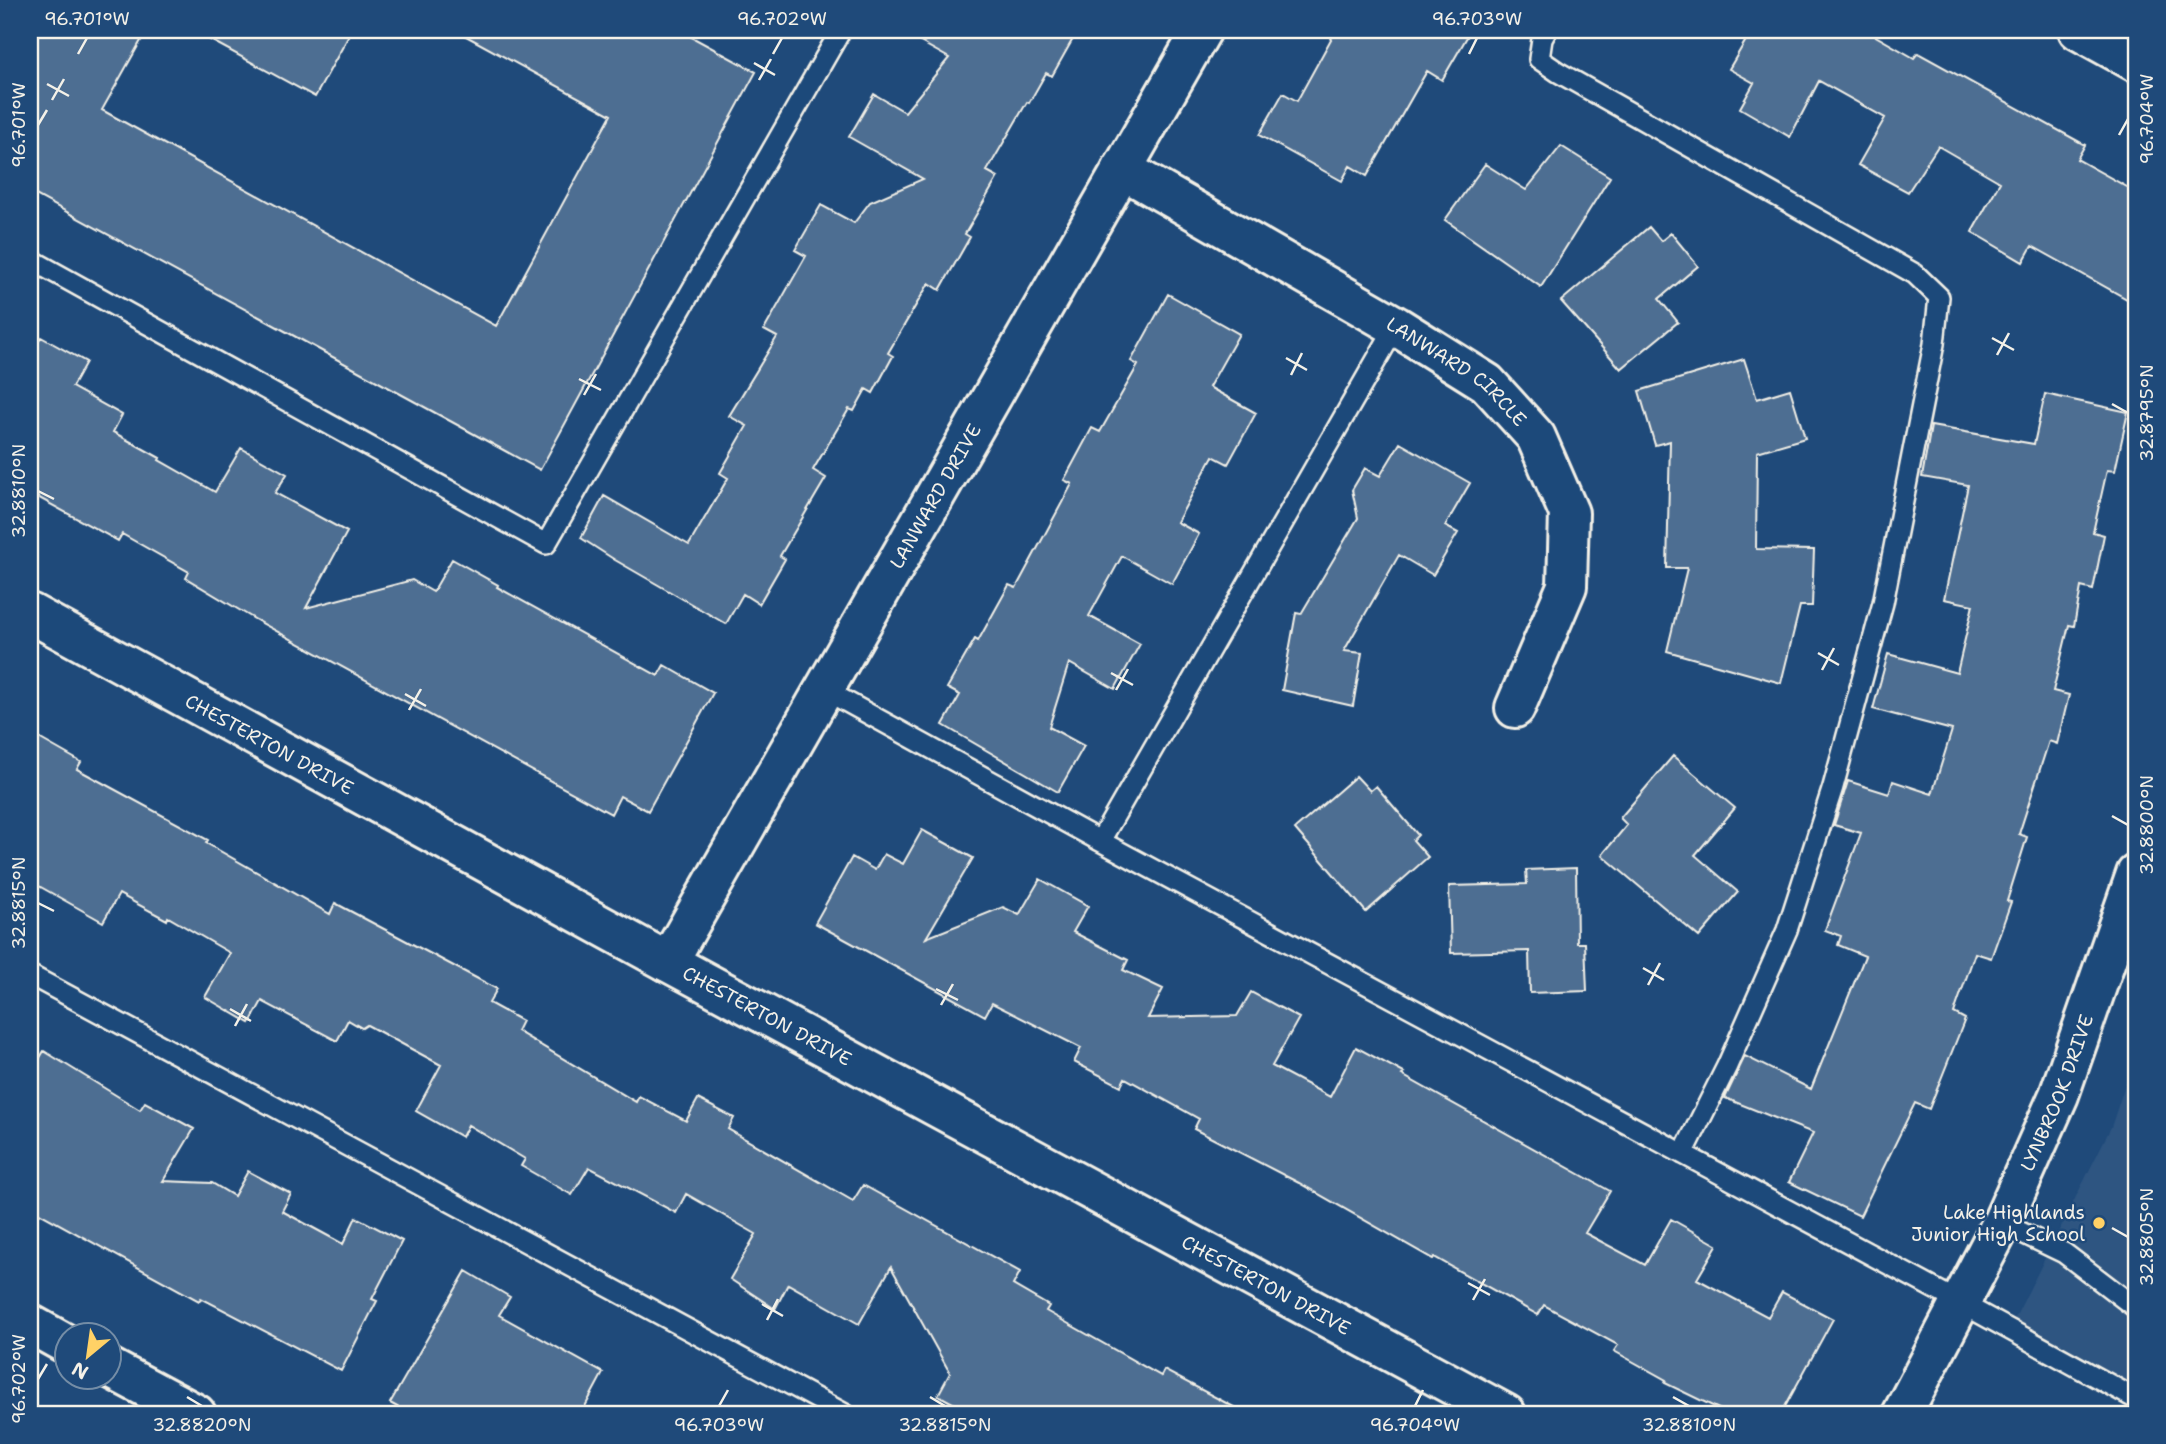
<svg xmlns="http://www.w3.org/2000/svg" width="2166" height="1444" font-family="'Shantell Sans',sans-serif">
  <rect width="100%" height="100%" fill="#1f4a7a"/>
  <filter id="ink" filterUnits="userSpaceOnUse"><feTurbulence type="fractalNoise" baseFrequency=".0143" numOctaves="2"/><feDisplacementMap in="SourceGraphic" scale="14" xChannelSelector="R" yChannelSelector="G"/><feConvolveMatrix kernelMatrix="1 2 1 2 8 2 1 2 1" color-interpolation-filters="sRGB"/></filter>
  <g filter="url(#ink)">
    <path fill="#2d5581" d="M2136,1052V1385L2014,1320L2111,1127Z"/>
    <path fill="#4d6e92" stroke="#f4f1e8" stroke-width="2" d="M30,30H147L102,110L496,326L611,115L455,30H679L756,72L540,470L30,192Z
      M192,30H352L315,97Z
      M899,30H1078L1052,76L1046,73L1029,103L1027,102L987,171L998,177L965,234L970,237L940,290L929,283L888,353L893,356L873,393L866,389L854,411L849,409L813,470L826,478L780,556L785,559L759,604L743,594L726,624L615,560L581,538L604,496L689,545L728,478L720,473L747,426L729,416L777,337L764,330L806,256L795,250L821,205L854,223L870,202L923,179L849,137L874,94L905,112L949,58Z
      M1336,30H1471L1442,80L1427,71L1367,176L1350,166L1342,181L1259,135L1283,93L1297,101Z
      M1752,30H1865L1914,58L1918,53L2085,145L2077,159L2136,192V304L2032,246L2023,262L1972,232L2000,182L1938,146L1908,192L1858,165L1885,118L1819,81L1790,137L1740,108L1754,83L1729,69Z
      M1561,146L1610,177L1541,287L1445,220L1485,164L1526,190Z
      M1649,227L1661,241L1671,233L1698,266L1659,299L1678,322L1621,369L1561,301Z
      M1168,294L1239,334L1209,387L1256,413L1228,464L1213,456L1177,522L1199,534L1172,584L1122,556L1089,616L1140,644L1115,689L1069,663L1049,727L1084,746L1058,792L943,725L960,695L947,688L975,639L978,641L1009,585L1016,588L1072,484L1064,480L1092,428L1100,432L1138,365L1131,361Z
      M41,337L86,362L72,387L122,415L113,432L160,458L159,460L215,492L241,448L287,474L275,493L347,532L306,608L412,580L433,592L452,559L498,585L497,587L658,676L664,665L713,693L648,811L620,796L611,814L256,620L186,578L189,572L122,534L118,541L30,493V354Z
      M1744,359L1757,399L1790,389L1805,438L1757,452L1756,549L1814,550L1812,606H1800L1781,683L1667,651L1687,568H1667L1670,441L1655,445L1639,391Z
      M2045,394L2128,412L2115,471L2107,470L2093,532L2104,535L2093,590L2081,587L2074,626L2069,625L2053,691L2069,695L2057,744L2049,741L2019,834L2027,837L2007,901L2011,902L1991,958L1975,953L1954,1013L1965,1019L1929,1109L1915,1103L1860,1216L1789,1182L1813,1133L1725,1098L1745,1056L1811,1089L1865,956L1838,945L1841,936L1825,930L1861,833L1834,825L1848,781L1889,794L1893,781L1932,794L1952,730L1873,709L1888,654L1957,673L1973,605L1944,599L1968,485L1922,477L1931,426L2034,444Z
      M1400,443L1470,483L1445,526L1458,533L1433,575L1399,555L1344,651L1362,653L1353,706L1282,690L1296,613L1301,614L1358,518L1352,490L1365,468L1380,476Z
      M30,733L81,762L77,769L208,840L206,843L330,914L335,903L497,989L489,1003L522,1021L517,1031L636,1102L639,1096L686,1121L698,1099L734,1118L728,1129L853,1201L863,1185L1020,1272L1013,1285L1049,1306L1046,1311L1161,1376L1164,1370L1247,1414H973L938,1395L950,1373L891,1267L859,1324L788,1284L775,1309L730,1279L756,1234L686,1194L676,1213L589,1167L572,1195L521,1166L525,1159L468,1125L462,1137L416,1111L441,1065L367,1025L362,1028L348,1020L337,1041L262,1001L250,1023L205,997L230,953L168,917L167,920L119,894L103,922L30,881Z
      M1673,756L1735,808L1695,855L1738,892L1699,937L1602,855L1627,825L1620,818Z
      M1356,776L1370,791L1376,786L1418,835L1413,840L1428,857L1366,912L1295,829Z
      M922,830L973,858L926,938L1003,907L1019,915L1040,879L1088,906L1073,932L1128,960L1123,970L1163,989L1148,1018L1237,1016L1251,992L1299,1018L1272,1066L1330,1097L1356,1047L1404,1073L1402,1075L1610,1191L1585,1233L1645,1265L1671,1219L1717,1245L1697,1279L1768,1317L1782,1292L1833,1319L1781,1414H1729L1665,1383L1666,1380L1614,1351L1618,1345L1544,1305L1538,1315L1434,1257L1433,1259L1299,1183L1194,1129L1199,1119L1125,1078L1121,1086L1074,1062L1081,1048L992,1003L985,1016L815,923L852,857L875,870L884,854L903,864Z
      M1576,868L1577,943H1585L1587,991L1530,993L1529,951L1451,953L1449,886L1527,884L1526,870Z
      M44,1051L140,1110L145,1102L194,1129L163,1181L212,1183L234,1196L248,1171L291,1194L282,1211L343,1244L356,1217L402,1241L372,1299L377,1301L341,1371L201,1298L199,1301L30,1208V1074Z
      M466,1271L510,1297L499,1315L603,1373L581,1414H410L390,1403Z"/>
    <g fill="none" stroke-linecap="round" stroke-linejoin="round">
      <g stroke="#f4f1e8" stroke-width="24">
        <path id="service" d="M1547,30L1542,39L1539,59L1558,72L1915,274L1939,297L1934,344L1883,603L1833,787L1787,930L1727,1066L1683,1154
          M30,259L546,544L841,30
          M825,690L1100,841L1396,326
          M1100,841L1961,1303L2136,1399
          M30,975L845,1414
          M2002,1223L2064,1253L2136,1308"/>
      </g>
      <g stroke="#f4f1e8" stroke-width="44">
        <g id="minor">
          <path id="s1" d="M1122,169L1396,326L1487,383L1536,437L1569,513L1567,586L1515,708"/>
          <path id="s2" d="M30,613L668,962L1506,1414"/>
          <path id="s3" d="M668,962L1202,30"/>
          <path d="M30,1324L66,1344"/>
          <path d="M108,1367L196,1414"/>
          <path id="s4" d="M1902,1414L2002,1223L2059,1095L2136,874"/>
        </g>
      </g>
      <g stroke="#f4f1e8" stroke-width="44">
        <path id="secondary" d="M2078,30L2136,62"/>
      </g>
      <use href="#service" stroke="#1f4a7a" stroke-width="19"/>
      <use href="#minor" stroke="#1f4a7a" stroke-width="38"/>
      <use href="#secondary" stroke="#1f4a7a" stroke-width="38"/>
    </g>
  </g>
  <path fill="none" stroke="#f4f1e8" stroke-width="2.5" d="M78,54L87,38M773,54L782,38M1469,54L1477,38M754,63L775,75M759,80L771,59M47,84L69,96M52,100L64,79M38,125L47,110M2119,135L2128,119M1992,338L2014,350M1997,355L2009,333M1286,358L1307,370M1291,375L1302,353M579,379L601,390M584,395L596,374M2112,404L2128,413M38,491L54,499M1818,653L1839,665M1822,670L1834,648M1111,673L1133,685M1116,690L1128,669M405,694L426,706M409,710L421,689M2112,816L2128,825M38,903L54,911M1643,968L1664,980M1648,985L1660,963M936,989L958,1000M941,1005L953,984M230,1009L251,1021M235,1026L247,1004M2112,1228L2128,1237M1468,1283L1490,1295M1473,1300L1485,1279M762,1304L783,1316M767,1320L778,1299M38,1379L47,1364M187,1397L202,1406M930,1397L945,1406M1673,1397L1689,1406M719,1406L728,1390M1415,1406L1423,1390"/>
  <circle fill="#ffd166" stroke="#1f4a7a" stroke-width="2.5" cx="2099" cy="1223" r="7"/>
  <g text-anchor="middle" stroke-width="5" stroke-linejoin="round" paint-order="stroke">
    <g font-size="19" fill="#f4f1e8" stroke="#1f4a7a">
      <text dy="7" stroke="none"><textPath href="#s1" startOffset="392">LANWARD CIRCLE</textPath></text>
      <text dy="7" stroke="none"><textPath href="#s3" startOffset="537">LANWARD DRIVE</textPath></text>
      <text dy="7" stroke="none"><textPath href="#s2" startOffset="273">CHESTERTON DRIVE</textPath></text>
      <text dy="7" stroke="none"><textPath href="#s2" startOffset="840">CHESTERTON DRIVE</textPath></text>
      <text dy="7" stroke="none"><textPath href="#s4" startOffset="357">LYNBROOK DRIVE</textPath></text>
      <text dy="7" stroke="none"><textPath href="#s2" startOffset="1407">CHESTERTON DRIVE</textPath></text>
    </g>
    <g font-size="19" fill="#f4f1e8" stroke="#1f4a7a" text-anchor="end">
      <text x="2085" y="1219">Lake Highlands<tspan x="2085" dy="22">Junior High School</tspan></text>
    </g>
  </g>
  <rect width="2166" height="1444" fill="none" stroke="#1f4a7a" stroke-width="77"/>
  <g transform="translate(88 1356) rotate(209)"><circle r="33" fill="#1f4a7a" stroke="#748da6" stroke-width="2"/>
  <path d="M0-5L12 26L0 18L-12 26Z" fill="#ffd166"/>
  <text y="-10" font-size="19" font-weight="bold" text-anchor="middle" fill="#f4f1e8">N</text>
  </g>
  <rect x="38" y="38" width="2090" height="1368" fill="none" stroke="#f4f1e8" stroke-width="2.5"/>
  <g font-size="18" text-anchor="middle" fill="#f4f1e8">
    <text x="87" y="25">96.701°W</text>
    <text x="782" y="25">96.702°W</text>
    <text x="1477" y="25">96.703°W</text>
    <text transform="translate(2147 119) rotate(-90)" y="6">96.704°W</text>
    <text transform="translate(19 125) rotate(-90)" y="6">96.701°W</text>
    <text transform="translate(2147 413) rotate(-90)" y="6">32.8795°N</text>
    <text transform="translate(19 491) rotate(-90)" y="6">32.8810°N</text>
    <text transform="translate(2147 825) rotate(-90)" y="6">32.8800°N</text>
    <text transform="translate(19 903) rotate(-90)" y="6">32.8815°N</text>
    <text transform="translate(2147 1237) rotate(-90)" y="6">32.8805°N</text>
    <text transform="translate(19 1379) rotate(-90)" y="6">96.702°W</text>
    <text x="202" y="1431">32.8820°N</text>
    <text x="719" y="1431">96.703°W</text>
    <text x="945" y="1431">32.8815°N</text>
    <text x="1415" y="1431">96.704°W</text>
    <text x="1689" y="1431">32.8810°N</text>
  </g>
</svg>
